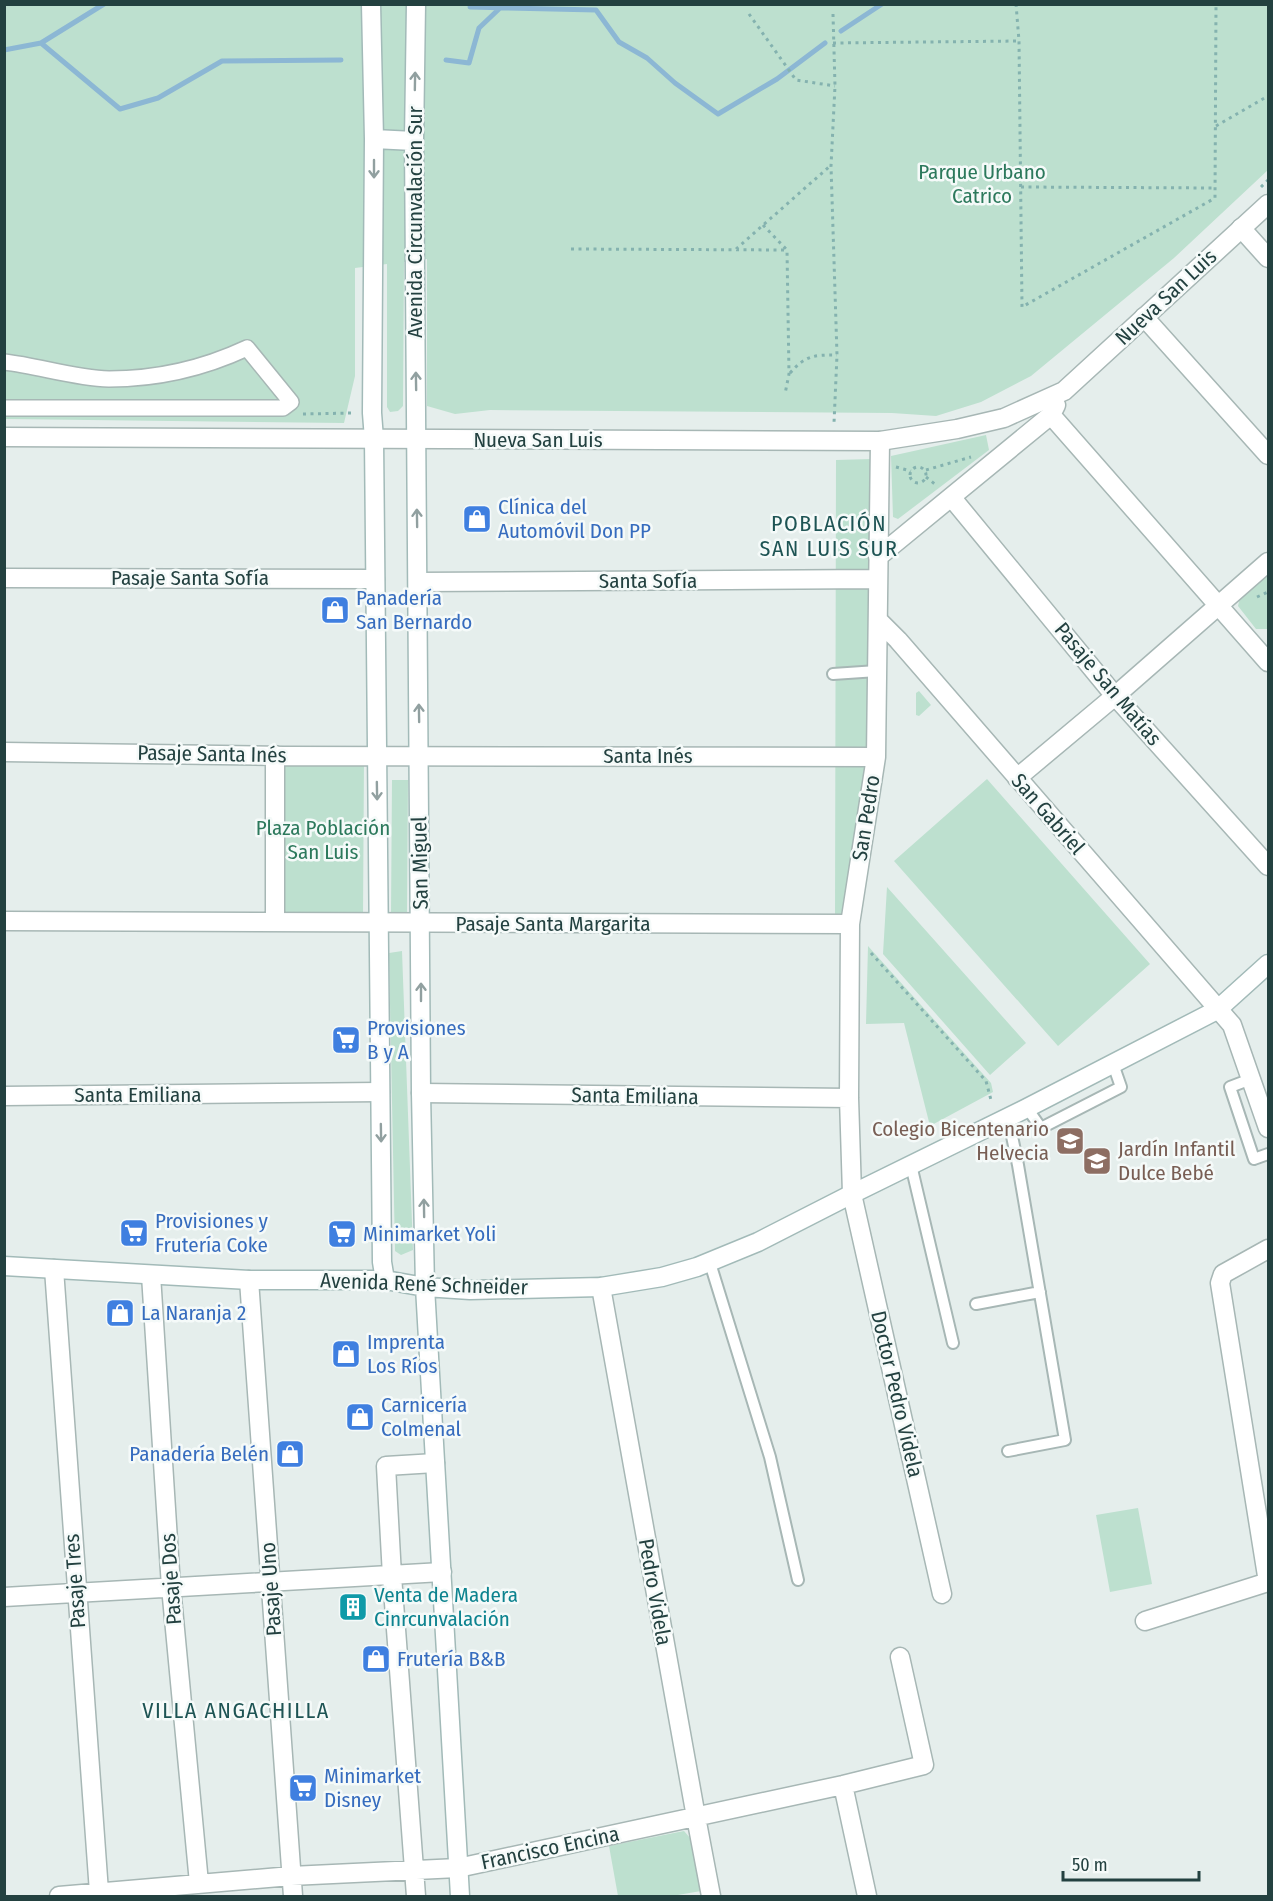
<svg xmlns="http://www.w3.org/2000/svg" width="1273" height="1901" font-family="'Fira Sans Condensed',sans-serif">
  <rect width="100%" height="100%" fill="#e5eeec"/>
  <path fill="#bde0cf" d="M5,5H1268V170L1174,258L1031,376L981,402L936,416L892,413L490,410L455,414L427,406V259L404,262L403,406L398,411L390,412L387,407V264L355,268V376L344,423L5,419Z
    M986,435L989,450L898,519L893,517L891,456Z
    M871,459L872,610L866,784L842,918L835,919L836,460Z
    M1268,571V629H1256L1238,606L1240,597Z
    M919,691L931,705L919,716L916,715V693Z
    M364,759L363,916L281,917L284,760Z
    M987,779L1150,964L1058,1046L894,861Z
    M392,780H408L407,912L391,913Z
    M887,887L1026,1043L990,1075L883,954Z
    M868,946L991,1083L993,1092L930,1126L904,1023L866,1024Z
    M402,951L413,1250L401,1255L395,1251L389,953Z
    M1138,1508L1152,1584L1110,1592L1096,1515Z
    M684,1831L691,1839L701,1891L672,1896H618L609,1846Z"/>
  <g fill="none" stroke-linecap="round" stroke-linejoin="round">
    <path stroke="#8cb7d4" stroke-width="5" d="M470,7L596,10L619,42L647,58L675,83L718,114L777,79L825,43
      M841,31L882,4
      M41,43L120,109L158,98L222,61L341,60
      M4,50L41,43L104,4
      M446,60L469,63L479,28L500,8"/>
    <g stroke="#a7b7b5" stroke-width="14">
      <path id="service" d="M833,674L877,671
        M1251,1079L1230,1087L1254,1159L1268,1154
        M1027,1108L1041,1128L1121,1087L1113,1064
        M911,1165L953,1343
        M710,1263L770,1457L798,1580
        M976,1304L1040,1292
        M1008,1451L1065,1440L1018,1165L1008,1117"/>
    </g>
    <g stroke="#a7b7b5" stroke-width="18">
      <path id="pedestrian" d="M4,362C39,366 74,378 109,379C158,379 202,369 247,348L291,402L283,408H4"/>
    </g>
    <g stroke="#a7b7b5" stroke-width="21">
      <path id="minor" d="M1241,228L1268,258
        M1144,317L1268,455
        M1051,415L1268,662
        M880,441L876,757L850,924L849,1098L852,1194L942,1594
        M952,498L1115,696L1268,866
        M878,557L1051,415L1056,405
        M4,578L375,579
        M418,582L878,579
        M878,620L898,640L1232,1025L1268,1128
        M4,752L284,756L876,757
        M1017,778L1115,696L1268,562
        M4,921L850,924
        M275,922V755
        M421,1093L849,1098
        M4,1096L380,1092
        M54,1269L99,1892
        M151,1275L171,1587L199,1883
        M249,1280L293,1896
        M601,1287L696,1817L711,1896
        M1268,1582L1220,1283L1223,1274L1268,1249
        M4,1597L442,1572
        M1145,1621L1268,1582
        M843,1785L867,1896
        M59,1896L291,1876L458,1868L843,1785L924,1765L900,1657
        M416,1896L392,1576L386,1466L435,1463"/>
    </g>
    <g stroke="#a7b7b5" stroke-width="21">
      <path id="tertiary" d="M4,437L880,441L957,429L1004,418L1064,391L1268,204"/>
    </g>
    <g stroke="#a2bab8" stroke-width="21">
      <path id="secondary" d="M371,4L374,139L372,413L374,439L382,1262L385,1280
        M416,4L414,141L421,1093L425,1287L460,1896
        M374,139L414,141
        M4,1266L249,1280H385L425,1287L470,1290L601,1287L662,1277L697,1267L758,1242L852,1194L1027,1108L1217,1010L1268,964"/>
    </g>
    <path stroke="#84b2af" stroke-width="3" stroke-dasharray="3 4.5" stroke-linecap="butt" d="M1016,4L1019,41L1022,307L1215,198L1216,4
      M749,14L796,80L835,86
      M833,14L835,86L831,166L837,355L834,423
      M833,43L1019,41
      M1216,126L1268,96
      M1021,187L1216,188
      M1261,187L1268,180
      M763,225L787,250L789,374L785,394
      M571,249L787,250
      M736,249L830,166
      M790,373C806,355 814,355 837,355
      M303,414L354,413
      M910 475a8 8 0 1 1 16 0a8 8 0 1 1-16 0Z
      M896,467L911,471
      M926,470L971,457
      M926,477L936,485
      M1257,597L1268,592
      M871,953L986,1081L991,1100"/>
    <use href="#service" stroke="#fff" stroke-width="10"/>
    <use href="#pedestrian" stroke="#fff" stroke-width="15"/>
    <use href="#minor" stroke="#fff" stroke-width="18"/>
    <use href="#tertiary" stroke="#fff" stroke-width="18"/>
    <use href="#secondary" stroke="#fff" stroke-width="18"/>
  </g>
  <defs><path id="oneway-shaft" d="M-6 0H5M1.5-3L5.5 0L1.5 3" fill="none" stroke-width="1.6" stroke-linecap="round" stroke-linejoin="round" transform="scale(1.5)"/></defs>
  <g stroke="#91a0a0">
    <use href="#oneway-shaft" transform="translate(415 81) rotate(-89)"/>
    <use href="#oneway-shaft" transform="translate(374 169) rotate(90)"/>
    <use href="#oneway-shaft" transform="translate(416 381) rotate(-91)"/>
    <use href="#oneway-shaft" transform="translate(417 518) rotate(-91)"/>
    <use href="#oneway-shaft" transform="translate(419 713) rotate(-91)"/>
    <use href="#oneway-shaft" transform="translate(377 791) rotate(89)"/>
    <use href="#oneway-shaft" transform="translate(421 992) rotate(-90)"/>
    <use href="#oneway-shaft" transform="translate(381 1133) rotate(89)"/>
    <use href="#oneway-shaft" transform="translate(424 1208) rotate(-91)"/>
  </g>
  <defs>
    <g id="shop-square" transform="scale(1.5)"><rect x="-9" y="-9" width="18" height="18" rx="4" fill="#3f7fe0" stroke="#f5faf9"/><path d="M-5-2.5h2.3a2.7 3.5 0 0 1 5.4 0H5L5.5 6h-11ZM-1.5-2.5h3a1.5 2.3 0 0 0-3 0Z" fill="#fff"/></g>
    <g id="supermarket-square" transform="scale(1.5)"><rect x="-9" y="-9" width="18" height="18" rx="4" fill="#3f7fe0" stroke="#f5faf9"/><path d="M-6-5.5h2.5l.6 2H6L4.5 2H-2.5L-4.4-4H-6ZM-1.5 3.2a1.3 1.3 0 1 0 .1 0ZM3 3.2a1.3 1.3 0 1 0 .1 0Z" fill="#fff"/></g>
    <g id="school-square" transform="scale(1.5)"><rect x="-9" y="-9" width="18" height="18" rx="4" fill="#8d6e63" stroke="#f5faf9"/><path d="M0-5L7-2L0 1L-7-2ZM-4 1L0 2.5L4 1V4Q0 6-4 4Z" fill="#fff"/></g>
    <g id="building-square" transform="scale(1.5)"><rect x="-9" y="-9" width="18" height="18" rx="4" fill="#0f9aa8" stroke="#f5faf9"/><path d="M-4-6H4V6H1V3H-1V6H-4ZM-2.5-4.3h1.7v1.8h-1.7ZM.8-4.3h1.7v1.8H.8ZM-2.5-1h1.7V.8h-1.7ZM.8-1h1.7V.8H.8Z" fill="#fff"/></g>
  </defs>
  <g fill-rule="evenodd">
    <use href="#shop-square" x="477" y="519"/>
    <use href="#shop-square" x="335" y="610"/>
    <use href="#supermarket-square" x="346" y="1040"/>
    <use href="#school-square" x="1070" y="1141"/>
    <use href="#school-square" x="1097" y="1161"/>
    <use href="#supermarket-square" x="134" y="1233"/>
    <use href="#supermarket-square" x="342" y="1234"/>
    <use href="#shop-square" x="120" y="1313"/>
    <use href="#shop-square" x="346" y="1354"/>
    <use href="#shop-square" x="360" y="1417"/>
    <use href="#shop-square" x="290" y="1454"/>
    <use href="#building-square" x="353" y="1607"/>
    <use href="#shop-square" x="376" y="1659"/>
    <use href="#supermarket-square" x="303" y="1788"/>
  </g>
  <g text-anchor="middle" stroke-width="5" stroke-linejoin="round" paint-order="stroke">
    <g font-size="21" fill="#2c795c" stroke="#f5faf9">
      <text x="982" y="179">Parque Urbano<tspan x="982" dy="24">Catrico</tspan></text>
      <text x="323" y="835">Plaza Población<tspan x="323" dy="24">San Luis</tspan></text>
    </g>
    <g font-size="21" fill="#234140" stroke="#f5faf9">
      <text transform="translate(415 222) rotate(-90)" y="7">Avenida Circunvalación Sur</text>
      <text transform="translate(1166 297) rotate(-43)" y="7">Nueva San Luis</text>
      <text x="538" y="447">Nueva San Luis</text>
      <text x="190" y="585">Pasaje Santa Sofía</text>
      <text x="648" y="588">Santa Sofía</text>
      <text transform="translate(1108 684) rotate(50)" y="7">Pasaje San Matías</text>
      <text transform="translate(212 754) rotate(1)" y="7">Pasaje Santa Inés</text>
      <text x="648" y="763">Santa Inés</text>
      <text transform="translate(1048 814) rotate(49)" y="7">San Gabriel</text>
      <text transform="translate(866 818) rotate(-81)" y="7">San Pedro</text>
      <text transform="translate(420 863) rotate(-91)" y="7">San Miguel</text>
      <text x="553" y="931">Pasaje Santa Margarita</text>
      <text x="138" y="1102">Santa Emiliana</text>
      <text transform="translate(635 1096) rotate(1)" y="7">Santa Emiliana</text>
      <text transform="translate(424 1284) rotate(2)" y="7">Avenida René Schneider</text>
      <text transform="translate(897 1394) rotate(77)" y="7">Doctor Pedro Videla</text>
      <text transform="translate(171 1579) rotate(-94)" y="7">Pasaje Dos</text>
      <text transform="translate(75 1581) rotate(-94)" y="7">Pasaje Tres</text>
      <text transform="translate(271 1589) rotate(-94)" y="7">Pasaje Uno</text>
      <text transform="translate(655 1592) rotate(80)" y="7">Pedro Videla</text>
      <text transform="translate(550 1848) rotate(-12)" y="7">Francisco Encina</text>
    </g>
    <g font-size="21" fill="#366cbe" stroke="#f5faf9" text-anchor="start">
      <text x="498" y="514">Clínica del<tspan x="498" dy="24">Automóvil Don PP</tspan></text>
      <text x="356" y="605">Panadería<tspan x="356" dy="24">San Bernardo</tspan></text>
      <text x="367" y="1035">Provisiones<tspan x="367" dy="24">B y A</tspan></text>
      <text x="155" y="1228">Provisiones y<tspan x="155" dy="24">Frutería Coke</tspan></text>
      <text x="363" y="1241">Minimarket Yoli</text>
      <text x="141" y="1320">La Naranja 2</text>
      <text x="367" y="1349">Imprenta<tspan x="367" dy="24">Los Ríos</tspan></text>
      <text x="381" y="1412">Carnicería<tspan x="381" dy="24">Colmenal</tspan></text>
      <text x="269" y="1461" text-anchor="end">Panadería Belén</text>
      <text x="397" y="1666">Frutería B&amp;B</text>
      <text x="324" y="1783">Minimarket<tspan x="324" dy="24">Disney</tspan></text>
    </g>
    <g font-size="21" fill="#785e54" stroke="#f5faf9" text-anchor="end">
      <text x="1049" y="1136">Colegio Bicentenario<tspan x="1049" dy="24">Helvecia</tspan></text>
      <text x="1118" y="1156" text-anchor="start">Jardín Infantil<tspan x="1118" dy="24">Dulce Bebé</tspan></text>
    </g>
    <g font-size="21" fill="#0d838f" stroke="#f5faf9" text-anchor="start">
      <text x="374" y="1602">Venta de Madera<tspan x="374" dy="24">Cinrcunvalación</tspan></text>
    </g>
    <g font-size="22" letter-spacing="1.5" fill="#1e5454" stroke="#f5faf9">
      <text x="829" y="531">POBLACIÓN<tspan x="829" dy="25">SAN LUIS SUR</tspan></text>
      <text x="236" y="1718">VILLA ANGACHILLA</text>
    </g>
  </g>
  <rect width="1273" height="1901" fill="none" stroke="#234140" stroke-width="12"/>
  <path d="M1063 1871v9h136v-9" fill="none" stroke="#234140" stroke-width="3"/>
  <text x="1072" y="1871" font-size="18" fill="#234140" stroke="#f5faf9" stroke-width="4.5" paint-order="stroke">50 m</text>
</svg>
